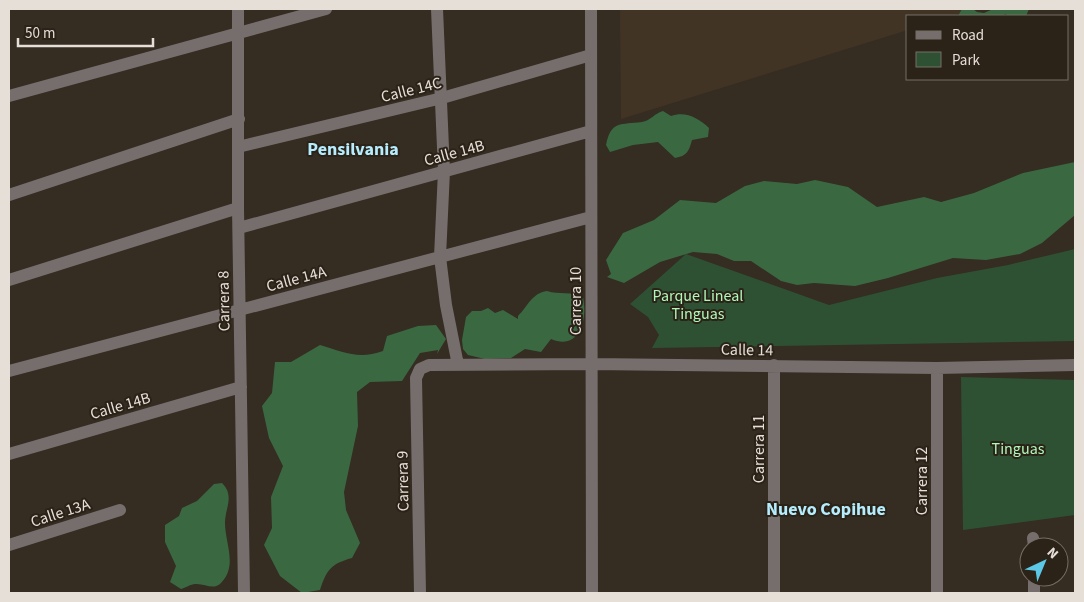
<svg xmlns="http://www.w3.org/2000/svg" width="1084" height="602" font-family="'Source Sans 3',sans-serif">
  <rect width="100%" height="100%" fill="#352c22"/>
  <path fill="#423425" d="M620,9H976L952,16H908V30L621,119Z"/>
  <path fill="#2e5133" d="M1075,249V341L652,348L659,335L648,317L630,304L686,254L829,305L937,278L1008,265Z
    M961,377L1075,380V515L963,530Z"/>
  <path fill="#3a6941" d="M962,9H973L977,12L984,13L993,9H1029L1026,16H1007L1006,14L1001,16H958Z
    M663,111L671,116C686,111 698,118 709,128L708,137L692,140C689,151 687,156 675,158L658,142L633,145L610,152L606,145C611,120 621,125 642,122C650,121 655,113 663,111Z
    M1075,162V215L1042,243L1020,254L986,260L953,258L888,278L855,286L814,283L797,285L781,281L751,261H734L717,254L693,252L660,262L624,283L607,277L611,274L606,260L623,233L654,220L680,200L716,203L745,186L764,181L797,184L815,180L848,187L877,207L924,197L941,202L974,193L1023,173Z
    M547,291C559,295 571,291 583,297C588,320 579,351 551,339L541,352L525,349L511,358L485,359L468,355L463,349L462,340L466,317L472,311H481L488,308L495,313L503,310L518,319V316C528,306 532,293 547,291Z
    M436,325L446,339L437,354L438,350L420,353L402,381L370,382L357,392L358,426L344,492L346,510L360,543L352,558C331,564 327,569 320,590L302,593L280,576L264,545L272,528L271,497L283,466L269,438L262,406L272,393L275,362H291L320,345C343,352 359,360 383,351L387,336L418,326Z
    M222,483C235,496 225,508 225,523C225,543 238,566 221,583C213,591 205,583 195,584C191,584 185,588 181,589L170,582L176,566L165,542V525L179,516L182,508L197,501L214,484Z"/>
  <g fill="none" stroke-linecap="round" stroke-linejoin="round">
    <path stroke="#766e6d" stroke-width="12" d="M238,9V208L244,593
      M437,9L444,171L440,257L446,305L458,365
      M591,9L592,593
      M9,96L326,9
      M238,147L442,98L591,55
      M9,195L239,119
      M239,228L591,131
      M9,280L238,208
      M774,365V593
      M937,368V593
      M9,371L591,217
      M9,454L241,387
      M1033,538L1034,547
      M9,545L120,510
      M1034,577V593
      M420,593L416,378L420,369L429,365L592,364L937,368L1075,365"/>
  </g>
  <g text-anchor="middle" stroke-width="4" stroke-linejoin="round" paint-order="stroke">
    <g font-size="16" fill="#e5dfd8" stroke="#2b2218">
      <text transform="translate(411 89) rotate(-14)" y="6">Calle 14C</text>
      <text transform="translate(454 152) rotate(-15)" y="6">Calle 14B</text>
      <text transform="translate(296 278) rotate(-15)" y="6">Calle 14A</text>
      <text transform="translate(223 301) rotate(-91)" y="6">Carrera 8</text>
      <text transform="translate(575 301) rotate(-90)" y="6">Carrera 10</text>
      <text transform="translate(747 349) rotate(1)" y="6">Calle 14</text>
      <text transform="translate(120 405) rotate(-16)" y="6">Calle 14B</text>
      <text transform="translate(758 449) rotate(-90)" y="6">Carrera 11</text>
      <text transform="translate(402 481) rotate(-91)" y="6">Carrera 9</text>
      <text transform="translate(921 481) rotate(-90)" y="6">Carrera 12</text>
      <text transform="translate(60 512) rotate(-18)" y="6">Calle 13A</text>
    </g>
    <g font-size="16" fill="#aff8b8" stroke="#2b2218">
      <text x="698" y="301">Parque Lineal<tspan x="698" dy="18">Tinguas</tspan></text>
      <text x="1018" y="454">Tinguas</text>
    </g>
    <g font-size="18" font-weight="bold" fill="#b6edfe" stroke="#2b2218">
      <text x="353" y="155">Pensilvania</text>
      <text x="826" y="515">Nuevo Copihue</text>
    </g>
  </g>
  <rect width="1084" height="602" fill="none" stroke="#e5dfd8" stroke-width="20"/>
  <rect x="906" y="15" width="162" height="65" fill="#2b2218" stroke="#756e65"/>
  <rect x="916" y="31" width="25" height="8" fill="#766e6d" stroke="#756e65"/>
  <text x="952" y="40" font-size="15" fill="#e5dfd8">Road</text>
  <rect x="916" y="52" width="25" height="15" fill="#2e5133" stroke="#756e65"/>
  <text x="952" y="65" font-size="15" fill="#e5dfd8">Park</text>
  <g transform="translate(1044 562) rotate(44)"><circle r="24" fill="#2b2218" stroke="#756e65"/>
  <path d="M0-4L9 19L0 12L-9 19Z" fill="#5bc8e6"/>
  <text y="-8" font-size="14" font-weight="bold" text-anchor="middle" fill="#e5dfd8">N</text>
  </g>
  <path d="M18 38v8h135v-8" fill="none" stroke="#e5dfd8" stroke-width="2.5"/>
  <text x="25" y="38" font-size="15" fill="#e5dfd8" stroke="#2b2218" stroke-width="4" paint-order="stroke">50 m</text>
</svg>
